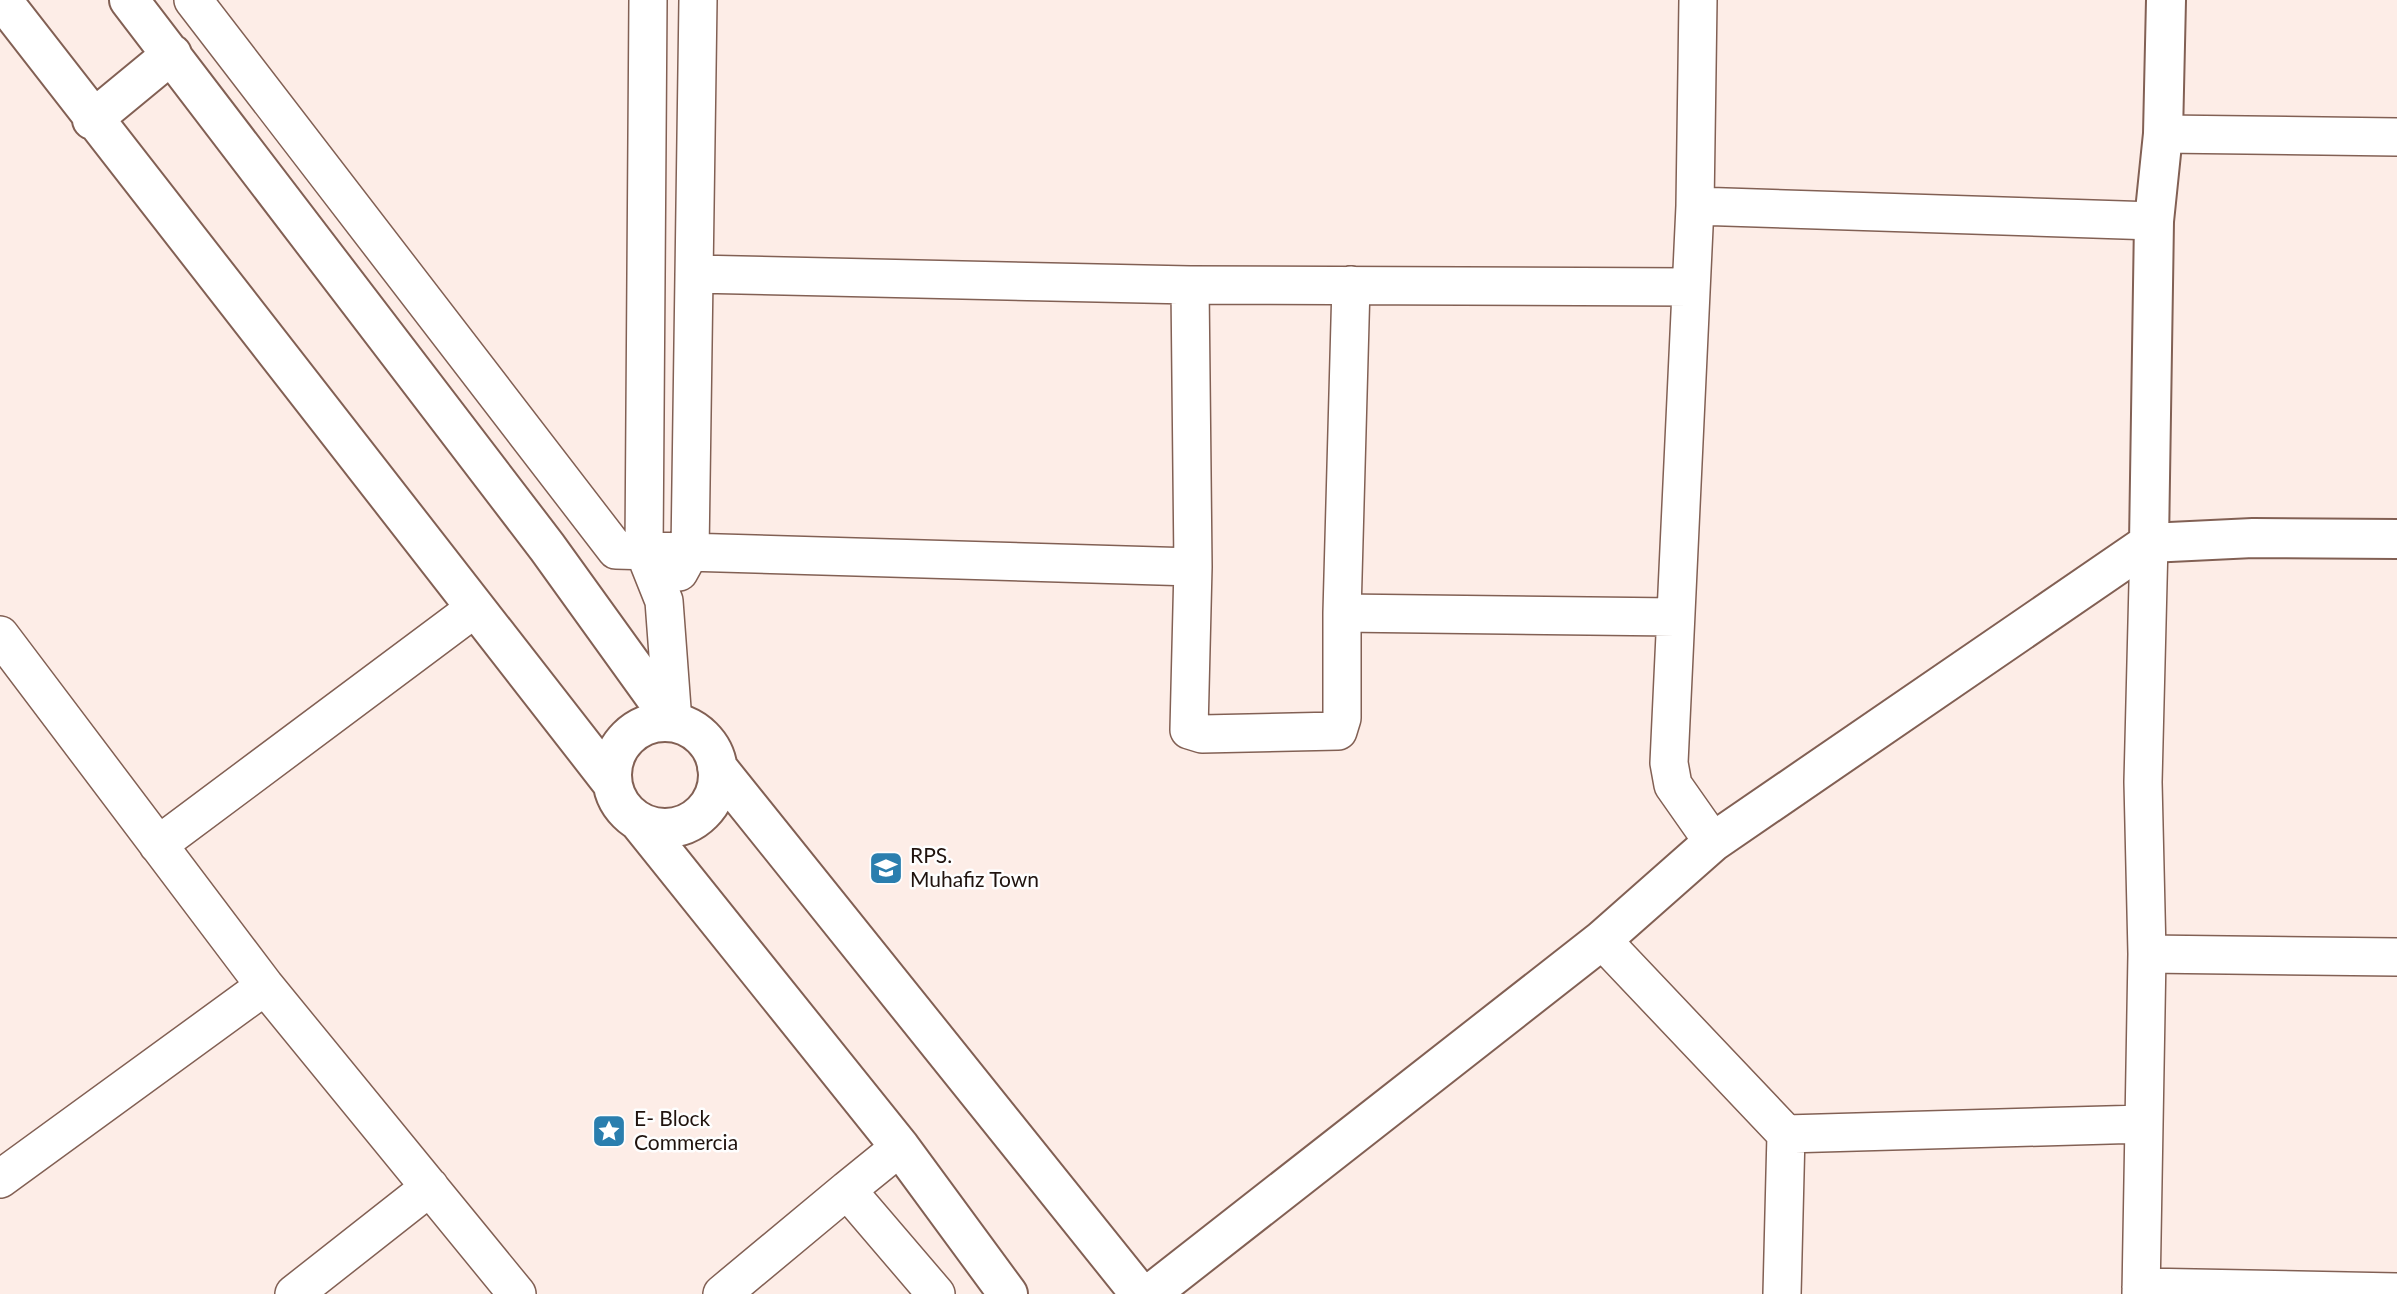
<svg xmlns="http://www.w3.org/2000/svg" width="2397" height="1294" font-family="Lato,sans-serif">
  <rect width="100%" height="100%" fill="#fdede7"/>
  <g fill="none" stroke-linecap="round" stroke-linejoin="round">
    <g stroke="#826054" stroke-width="40">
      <path id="minor" d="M193,0L616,550L1193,567L1189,730L1202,734L1338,731L1342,718V613L1675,617
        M648,0L644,551L664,601L673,722
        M1698,0L1695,206L1669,763L1673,785L1713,842
        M2163,134L2397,137
        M1695,206L2154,221
        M694,274L1190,285L1691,287
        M1190,285L1193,567
        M679,572L690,552L698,0
        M1342,613L1351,285
        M0,635L265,986L517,1294
        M158,845L474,609
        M1602,940L1786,1134L2144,1124
        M2147,954L2397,957
        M0,1179L265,986
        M847,1190L900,1147
        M2141,1287L2397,1292
        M294,1294L430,1187
        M722,1294L847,1190L936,1294
        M1782,1294L1786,1134
        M2141,1294L2147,954L2143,782L2149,543"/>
    </g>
    <g stroke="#826054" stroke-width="42">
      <path id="tertiary" d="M2,0L612,783
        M129,0L547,547L673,722
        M92,120L172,54
        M2149,543L2154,221L2163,134L2166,0
        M612 775a53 53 0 1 1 106 0a53 53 0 1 1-106 0Z
        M717,767L1140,1294
        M640,823L900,1147L1008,1294
        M1150,1294L1602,940L1713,842L2149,543L2253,538L2397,539"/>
    </g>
    <use href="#minor" stroke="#fff" stroke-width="37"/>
    <use href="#tertiary" stroke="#fff" stroke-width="38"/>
  </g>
  <defs>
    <g id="school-square" transform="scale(1.75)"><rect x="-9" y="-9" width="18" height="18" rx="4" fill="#2a7eae" stroke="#fefefe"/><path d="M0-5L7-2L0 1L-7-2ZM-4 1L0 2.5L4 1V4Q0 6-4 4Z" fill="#fff"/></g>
    <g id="sight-square" transform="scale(1.75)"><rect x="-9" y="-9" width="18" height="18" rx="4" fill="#2a7eae" stroke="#fefefe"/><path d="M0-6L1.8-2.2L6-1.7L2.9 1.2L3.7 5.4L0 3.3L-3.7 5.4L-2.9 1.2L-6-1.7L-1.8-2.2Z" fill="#fff"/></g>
  </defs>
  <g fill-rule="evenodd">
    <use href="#school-square" x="886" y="868"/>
    <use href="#sight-square" x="609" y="1131"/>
  </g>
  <g text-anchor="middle" stroke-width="5" stroke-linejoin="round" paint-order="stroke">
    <g font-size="21" fill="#20130e" stroke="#fefefe" text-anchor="start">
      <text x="910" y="863">RPS.<tspan x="910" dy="24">Muhafiz Town</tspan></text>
      <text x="634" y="1126">E- Block<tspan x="634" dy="24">Commercia</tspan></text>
    </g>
  </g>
</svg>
